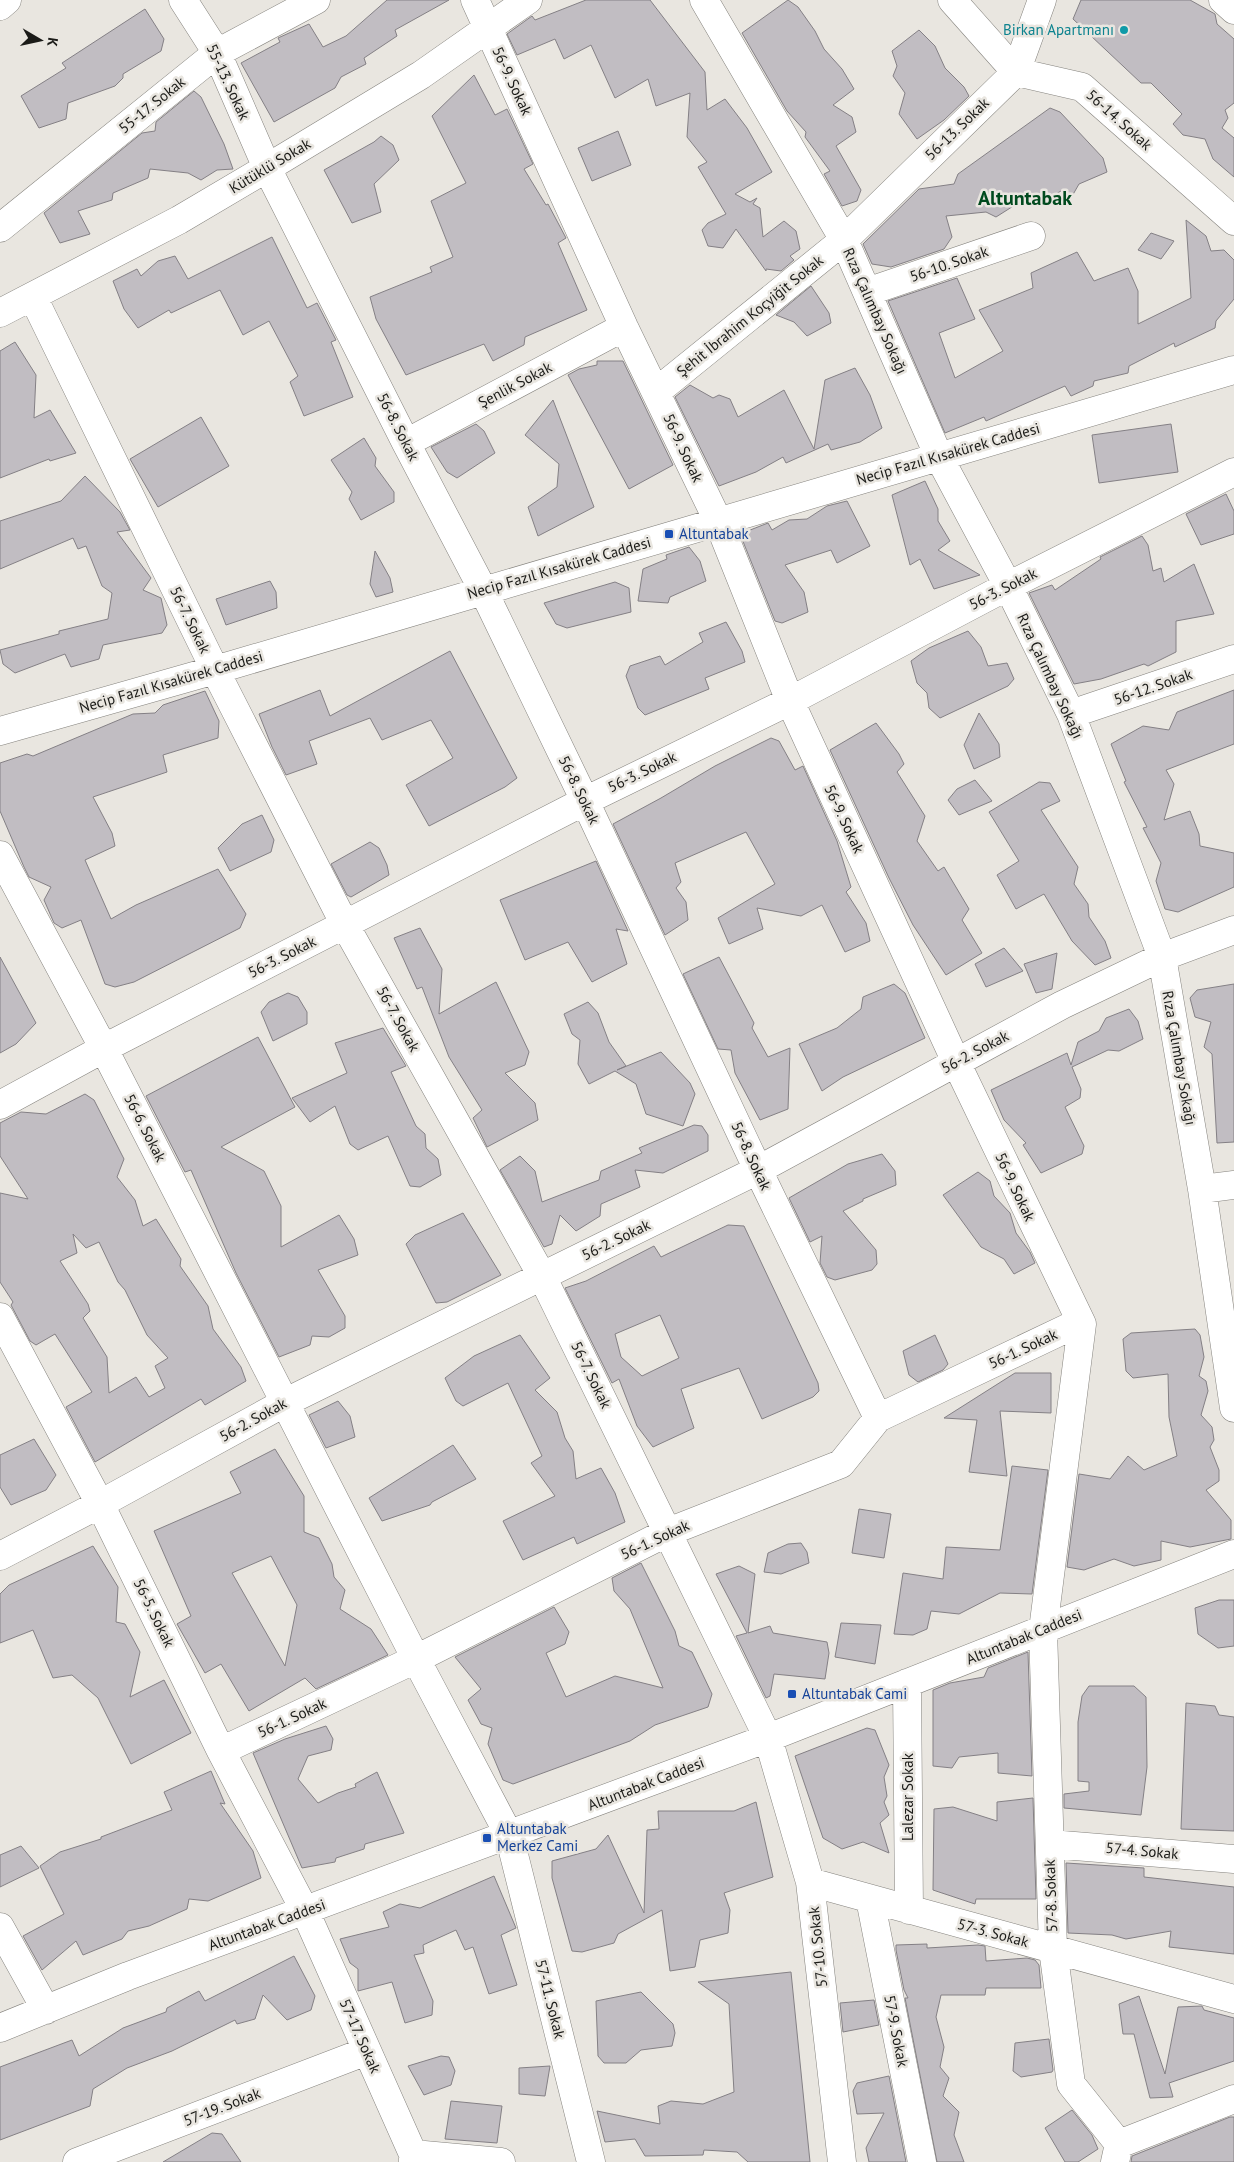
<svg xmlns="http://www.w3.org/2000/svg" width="1234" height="2162" font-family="'PT Sans',sans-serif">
  <rect width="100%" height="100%" fill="#e9e6e0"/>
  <path fill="#c1bdc2" stroke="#848085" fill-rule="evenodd" d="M387,0H449L395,30L397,36L364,58L366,64L341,77L335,88L274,122L241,63L280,42L278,38L309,24L323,47L346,36Z
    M586,0H650L705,72L707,110L725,99L747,128L772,172L735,194L750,202L757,198L753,204L760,208L763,237L784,221L796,231L800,249L790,256L794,260L781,271L766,269V271L736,229L723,248L708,246L702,230L708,223L726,214L698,167L707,162L687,137L690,93L656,106L648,79L615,98L591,45L564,59L555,39L517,55L507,34L532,16L535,20Z
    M788,0L798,7L815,31L824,49L842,69L854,89L833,105L852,117L856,132L836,146L861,190L857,201L842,206L824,174L830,171L805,137L806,132L787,111L742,33Z
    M1081,0H1190L1215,14L1217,24L1234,39V103L1225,110L1228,118L1222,128L1234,138V177L1213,159L1205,139L1183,135L1173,124L1182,114L1151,83H1141L1073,19Z
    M145,9L164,39L161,51L123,74V78L115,86L68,103L66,119L39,128L21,96L66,68L62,63Z
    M919,30L935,46L945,68L964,87L969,96L944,120L917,139L899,114L905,93L893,76L897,66L892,51Z
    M474,75L495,115L507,109L533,164L524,169L546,205L548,204L566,238L558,243L587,310L525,337L524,345L493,361L484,344L406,375L376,319L370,297L432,272L430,267L453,257L431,201L466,183L432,116Z
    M194,91L201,97L224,144L233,169L217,170L201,180L188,173L150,169L148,178L113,193L112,200L78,211L90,234L60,243L44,213L142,133L155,131L156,122Z
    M1050,108L1060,112L1103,158L1107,172L1079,184L1071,198L1061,191L1038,204L1027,200L1015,205L996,217L986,212L946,216L952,237L944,249L891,267L872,264L863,244L919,189L954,184L958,174Z
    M618,131L631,165L592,181L578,148Z
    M381,136L393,145L399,160L374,184L381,212L352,223L324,170L374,142Z
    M1186,220L1206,236L1211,251L1224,250L1234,260V299L1216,321L1215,328L1175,347L1174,343L1129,366L1128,373L1094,381L1093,386L1071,396L1065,386L986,421L984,417L945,433L888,301L957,278L975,319L939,333L955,378L1003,351L979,310L1033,288L1031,273L1077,252L1094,281L1128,268L1138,291V324L1191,298Z
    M1151,233L1174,241L1161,259L1138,250Z
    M272,237L307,308L317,303L336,340L331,342L353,397L304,416L290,382L298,376L269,321L243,335L220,290L171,313L169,310L138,328L124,309L113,281L137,269L141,276L158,261L175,256L188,279Z
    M811,286L829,313L831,323L807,336L794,322L776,315Z
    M15,342L36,375L34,418L50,410L76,453L50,461L49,459L0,478V351Z
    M597,361H623L673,465L629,489L568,375L579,369L597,365Z
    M855,368L870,395L882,428L860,442L831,450L828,444L786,463L783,457L756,472L719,486L675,397L690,385L713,398L719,395L730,399L738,417L784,390L814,449L825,380Z
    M553,400L594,507L538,536L528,507L557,487L559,464L525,435Z
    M201,417L229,466L158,507L130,459Z
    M476,424L484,431L495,453L457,478L447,472L431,447Z
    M1171,424L1178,472L1099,483L1092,435Z
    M364,438L376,458L375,466L394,492V502L361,520L349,499L352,492L331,460Z
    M85,476L120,512L130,530L117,532L151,578L143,590L161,598L167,625L162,633L103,645L99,659L71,667L65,654L15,673L3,664L0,650L59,634V631L108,619L112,593L102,586L86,546L78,549L73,538L0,569V521L61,501Z
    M925,481L938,509V521L950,541L938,550L980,575L934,589L920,559L910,565L892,495Z
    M1226,494L1234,511V534L1201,545L1186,514Z
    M847,501L870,546L837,563L831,550L785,565L804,592L808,612L782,623L775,621L740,534L768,523L772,530L789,520L807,519L827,506Z
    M1142,536L1148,545L1153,571L1161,568L1164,582L1194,564L1214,614L1176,621V652L1148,666L1144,664L1101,679L1074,684L1029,593L1052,585L1055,590L1101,559L1100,557Z
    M689,547L700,561L706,581L670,597L668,603L638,601L643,569L667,559L666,555Z
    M375,551L390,578L393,592L376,597L370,584Z
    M270,581L276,592L277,608L226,625L216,599Z
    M615,582L629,588L631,612L567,628L556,624L544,603Z
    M726,622L742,651L745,662L705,678L709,689L645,715L638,708L626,676L630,666L660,656L665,665L703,642L699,633Z
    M968,631L981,647L988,666L1007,663L1014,679L1008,686L940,718L929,708L927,693L917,683L911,661L929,648Z
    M450,651L517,778L505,787L429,826L406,785L453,758L431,720L382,740L370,718L309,741L317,764L286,775L272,747L259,714L320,690L330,716Z
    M1234,690V744L1166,770L1174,784L1164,820L1190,811L1199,834L1200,846L1234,853V887L1178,912L1165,909L1156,881L1161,863L1143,828L1147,827L1124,782L1126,781L1111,744L1143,726L1169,730L1177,712Z
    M205,691L219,721L218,738L163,755L167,772L93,797L112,833L115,846L85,860L111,919L136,905L218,869L246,914L240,928L134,982L115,987L105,984L81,920L62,928L54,923L44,900L51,887L29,877L24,867L0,811V763L27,754L33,756L133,714L155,713L163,705Z
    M979,713L999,744L1000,757L974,769L964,745Z
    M876,723L899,754L904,764L897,772L925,816L917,841L938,871L944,867L969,909L962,920L982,953L946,975L913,925L889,878L830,750Z
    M771,738L779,741L795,770L803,766L837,841L851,887L846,892L866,923L870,941L845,952L822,905L801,916L757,908L763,929L729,944L718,918L775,884L746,832L675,863L681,882L676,888L686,902L688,920L665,935L613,824L661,798L715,766Z
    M975,780L992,801L959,815L948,800L957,789Z
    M1039,782L1050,783L1060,801L1041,810L1078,867L1074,884L1088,904L1089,917L1105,941L1111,958L1095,965L1072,941L1044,894L1016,909L997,875L1019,861L989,812Z
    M262,815L274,840L271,852L230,871L218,848L242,824Z
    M370,842L379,848L387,865L389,875L351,897L347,895L331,864Z
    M596,861L628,931L616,929L627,964L592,982L568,942L525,960L500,900Z
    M420,928L442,969L439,1014L496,982L529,1052L525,1065L505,1073L535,1103L538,1120L487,1147L473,1118L482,1110L449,1057L422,987L417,989L394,938Z
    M1004,948L1023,971L986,987L975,964Z
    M1057,953L1052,989L1036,993L1024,964Z
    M0,957L36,1023L16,1044L0,1053Z
    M719,957L754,1023L752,1028L768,1057L790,1048L788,1109L760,1120L735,1073L731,1050L718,1049L683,974Z
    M894,984L905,993L925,1038L843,1077L822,1091L799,1044L837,1028L861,1009L863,997Z
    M1234,984V1142L1217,1143L1212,1054L1204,1047L1211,1022L1195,1017L1190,998L1197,990Z
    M288,993L298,997L307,1012V1024L273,1041L261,1012L269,1002Z
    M588,1002L598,1013L609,1042L626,1066L617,1070L661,1052L690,1083L695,1094L683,1126L646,1114L636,1084L615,1071L589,1084L578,1064L580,1040L572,1034L564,1014Z
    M1129,1009L1138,1021L1143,1039L1119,1051L1108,1050L1072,1067L1081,1089L1080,1098L1065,1107L1084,1146L1082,1154L1041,1173L1023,1145L1026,1143L1004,1120L991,1090L1067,1053L1071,1065L1078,1042L1099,1031L1106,1018Z
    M383,1028L406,1066L391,1072L416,1126L425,1134L426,1148L438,1159L441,1175L420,1187L410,1186L388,1136L358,1150L350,1144L335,1106L310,1122L292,1098L347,1073L335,1043Z
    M258,1037L295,1107L221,1147L264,1171L281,1206V1247L339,1215L354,1239L358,1255L318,1270L345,1316V1328L329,1337L312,1336L310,1345L279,1357L236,1273L191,1170L185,1172L146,1096Z
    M85,1094L94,1100L124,1159L117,1177L135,1200L143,1226L156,1219L181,1259L180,1266L208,1306L213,1329L241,1367L246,1381L205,1405L201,1399L95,1462L66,1407L92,1392L55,1334L36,1345L30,1341L11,1305L13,1302L0,1282V1193L28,1199L0,1156V1123L21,1112L46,1114ZM73,1234L86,1248L99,1242L118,1282L125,1290L147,1335L168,1358L155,1366L165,1388L149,1397L136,1377L109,1393L107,1357L83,1318L90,1311L88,1304L60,1261L77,1253Z
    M694,1125L702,1126L708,1135V1151L663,1173L635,1170L640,1187L601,1204L600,1216L576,1231L560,1215L552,1244L544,1247L500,1170L520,1156L535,1171L542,1202L599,1180L601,1171L642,1153L639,1148Z
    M882,1154L895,1171L896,1185L863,1199V1201L843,1211L876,1250L877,1264L872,1270L835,1280L827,1277L820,1263L822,1236L810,1242L789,1198L848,1164Z
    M978,1172L990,1181L994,1196L1010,1213L1016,1233L1030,1252L1035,1263L1014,1274L1004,1259L981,1247L943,1195Z
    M463,1213L501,1275L447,1302L436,1303L406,1244L415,1235Z
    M728,1225L744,1226L818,1383L819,1391L813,1397L762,1419L739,1368L681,1389L694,1428L653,1447L637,1426L619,1379L612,1383L565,1288L586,1281L654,1246L661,1257ZM660,1315L679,1358L642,1376L621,1357L615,1334Z
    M1195,1329L1200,1335L1204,1357L1199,1376L1206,1381L1208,1391L1201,1415L1212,1427L1214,1440L1210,1447L1219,1470V1481L1206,1490L1231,1520V1539L1190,1547L1161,1541V1560L1134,1566L1114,1559L1084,1570L1067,1567L1079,1474L1110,1479L1128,1456L1144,1470L1177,1456L1169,1417L1168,1374L1133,1378L1126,1371L1123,1339L1131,1333Z
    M520,1335L550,1378L535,1390L557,1412L565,1438L573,1451L576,1479L601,1468L615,1493L625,1522L577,1544L574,1537L523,1560L503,1521L555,1496L531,1463L542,1456L508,1383L463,1406L456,1401L445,1378L474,1356Z
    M935,1335L948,1364L943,1370L918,1382L909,1375L903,1351Z
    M1015,1373H1051V1413L1000,1411L1007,1476L969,1472L977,1420L944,1418Z
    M338,1401L350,1416L355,1437L326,1448L309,1415Z
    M34,1439L56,1475L46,1490L11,1505L0,1487V1455Z
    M453,1445L476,1479L432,1502L430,1505L382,1521L369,1498Z
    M275,1449L304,1496V1532L319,1538L332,1564L334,1577L345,1590L340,1609L371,1629L388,1655L316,1689L305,1678L249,1711L221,1664L205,1673L177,1624L191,1616L154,1531L241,1493L230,1472ZM271,1556L297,1605L285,1666L232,1573Z
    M1012,1466L1048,1470L1032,1594L1000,1593L959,1614L931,1611L927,1629L913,1635L894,1634L903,1573L943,1579L946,1547L1000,1550Z
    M859,1509L891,1514L884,1558L852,1553Z
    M801,1543L807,1552L809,1563L781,1574L764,1572L768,1553L788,1544Z
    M93,1546L118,1587L116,1622L125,1624L140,1652L130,1697L164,1680L191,1733L131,1764L98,1698L72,1675L53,1678L33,1630L0,1643V1594L9,1585Z
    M641,1563L675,1631L679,1646L692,1652L712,1694L708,1707L655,1725L630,1741L513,1784L503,1780L488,1744L492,1728L481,1724L468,1700L481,1689L455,1657L554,1607L569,1632L565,1644L546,1653L566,1697L615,1676L663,1688L630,1609L614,1591L612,1578Z
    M739,1566L755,1574L748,1633L770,1626L773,1633L827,1642L829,1653L825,1679L774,1674L770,1696L766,1698L736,1636L747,1633L716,1574Z
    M1219,1600H1234V1646L1218,1648L1198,1634L1195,1608Z
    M841,1623L881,1625L875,1664L835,1657Z
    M1028,1652L1032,1776L998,1773V1753L959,1757L952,1768L933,1766V1690L950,1683L984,1677L988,1668Z
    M1089,1686H1134L1146,1697L1147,1767L1141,1815L1064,1808V1794L1089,1791V1782L1078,1781V1722L1082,1696Z
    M1186,1703L1215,1706L1219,1715L1234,1717V1831L1181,1829Z
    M326,1726L333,1739L331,1750L308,1756L298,1779L318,1803L338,1793L356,1787L355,1784L377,1772L404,1833L365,1844L364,1849L336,1858L335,1862L302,1868L253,1753L285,1739Z
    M867,1728L875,1730L889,1765L884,1777L887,1796L884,1802L889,1815L880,1823L889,1853L863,1842L842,1849L823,1838L795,1756Z
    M211,1771L225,1804L220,1803L253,1851L261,1878L208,1901L189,1899L187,1909L149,1926L128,1931L122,1939L83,1955L76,1941L42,1970L23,1936L64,1914L40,1866L60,1852L101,1839V1837L172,1810L164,1792Z
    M1033,1798L1036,1899H976L975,1904L933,1890L934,1809L953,1807L997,1821V1802Z
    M756,1802L773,1877L724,1893L730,1910L728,1933L700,1940L695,1967L670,1971L662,1910L618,1934L614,1943L582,1952L572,1951L552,1878V1861L596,1849L608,1835L644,1913L647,1830L659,1829L658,1811H734Z
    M21,1846L39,1868L0,1887V1855Z
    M1066,1863L1144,1868V1877L1234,1887V1954L1169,1947L1171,1931L1126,1939L1112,1935L1068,1933Z
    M494,1876L516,1928L501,1935L517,1985L489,1994L473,1947L465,1950L456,1930L423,1945L424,1953L414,1955L433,2001L432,2015L405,2023L392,1982L358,1991V1969L350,1963L340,1939L389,1927L383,1912L400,1904L420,1908Z
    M927,1944V1948L978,1945L985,1946L986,1961L1027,1958L1035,1960L1039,1965L1041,1988H986L985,1995H941L936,2017L944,2047L940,2067L949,2078L943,2096L959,2112L954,2135L964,2162H937L905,1998H908L904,1990L896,1950V1945Z
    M294,1956L315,1996L311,2010L287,2020L263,1995L255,2019L237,2024L235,2020L172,2051L127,2068L93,2089L90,2106L0,2140V2067L72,2040L79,2056L123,2028L166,2012L167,2008L199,1991L205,2001Z
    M791,1972L810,2162H748L737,2152L704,2150L703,2155L645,2156L635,2139L605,2142L597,2111L660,2124L658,2106L671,2101L703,2104L734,2092L729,2004L698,1982Z
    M641,1992L673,2024L675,2033L672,2046L641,2050L626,2063H604L598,2056L596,2001Z
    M1139,1996L1165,2074L1178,2007L1202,2006L1204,2010L1234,2018V2061L1169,2083L1173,2097L1150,2098L1134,2034H1123L1119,2004Z
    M874,2000L879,2025L843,2032L840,2003Z
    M1049,2039L1053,2070L1052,2072L1021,2077L1013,2071L1015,2043Z
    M441,2056L449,2057L455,2071L451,2085L424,2095L408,2066Z
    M550,2066L545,2096L519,2094V2068Z
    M889,2076L906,2162H869L866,2148L884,2113L857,2114L853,2091L857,2083Z
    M451,2101L502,2106L497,2143L445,2139Z
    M1072,2110L1092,2135L1098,2149L1078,2162H1065L1045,2128Z
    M1230,2117H1234V2162H1131L1132,2156Z
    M212,2133L222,2134L241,2162H163Z"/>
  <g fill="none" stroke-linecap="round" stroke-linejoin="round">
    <g stroke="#85837e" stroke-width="29">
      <path id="minor" d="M183,0L217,53L267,168L406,443L483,590L585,801L758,1170L878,1418
        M475,0L624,327L718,521L790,701L956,1062L1082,1324L1043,1630L1053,1949L1071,2084L1119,2144
        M704,0L844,240L939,457L1008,586L1071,714L1162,957L1202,1189L1234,1408
        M952,0L1016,72L1082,87L1234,221
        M1223,0L1234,10
        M0,6L7,0
        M0,228L217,53L316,0
        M867,292L1031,236
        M33,297L215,670L345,925L542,1276L768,1738L810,1882L842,2162
        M0,313L179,220L267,168L421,75L528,0
        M656,392L844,240L1016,72L1042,0
        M406,443L624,327
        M1071,714L1234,659
        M0,731L215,670L1234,370
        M0,855L104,1049L416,1659L509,1835L591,2162
        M0,1105L112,1044L585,801L790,701L1008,586L1234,472
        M1202,1189L1234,1185
        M0,1317L100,1504L221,1751L305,1911L413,2154V2162
        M0,1556L100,1504L286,1402L758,1170L1062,1005L1162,957L1234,930
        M907,1683L909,1910
        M221,1751L416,1659L668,1532L841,1464L878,1418L1080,1322
        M1050,1844L1234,1859
        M810,1882L1234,1999
        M870,1899L922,2162
        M0,1927L46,2010
        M0,2028L128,1976L768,1738L1234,1554
        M413,2154L501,2162
        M77,2162L367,2051
        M1115,2162L1119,2144L1234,2099"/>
    </g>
    <use href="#minor" stroke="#fff" stroke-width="28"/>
  </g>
  <circle fill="#0f9aa8" stroke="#e9e6e0" stroke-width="2" cx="1124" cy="30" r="5"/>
  <g fill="#1a4fb4" stroke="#e9e6e0" stroke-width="2">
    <rect x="664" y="529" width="10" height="10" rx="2.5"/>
    <rect x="787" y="1689" width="10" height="10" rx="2.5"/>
    <rect x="482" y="1833" width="10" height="10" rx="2.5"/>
  </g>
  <g text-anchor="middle" stroke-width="5" stroke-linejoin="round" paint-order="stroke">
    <g font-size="15" fill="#0d838f" stroke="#e9e6e0" text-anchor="end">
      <text x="1114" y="35">Birkan Apartmanı</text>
    </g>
    <g font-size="15" fill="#1b1b18" stroke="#e9e6e0">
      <text transform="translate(512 81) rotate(65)" y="5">56-9. Sokak</text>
      <text transform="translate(228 82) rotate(65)" y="5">55-13. Sokak</text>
      <text transform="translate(152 105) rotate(-39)" y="5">55-17. Sokak</text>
      <text transform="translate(1119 120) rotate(42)" y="5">56-14. Sokak</text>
      <text transform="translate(957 129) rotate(-44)" y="5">56-13. Sokak</text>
      <text transform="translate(270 166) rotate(-31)" y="5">Kütüklü Sokak</text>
      <text transform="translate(949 264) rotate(-19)" y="5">56-10. Sokak</text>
      <text transform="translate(875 311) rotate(66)" y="5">Rıza Çalımbay Sokağı</text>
      <text transform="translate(750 316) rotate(-39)" y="5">Şehit İbrahim Koçyiğit Sokak</text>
      <text transform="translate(515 385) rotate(-28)" y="5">Şenlik Sokak</text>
      <text transform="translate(398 427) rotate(63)" y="5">56-8. Sokak</text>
      <text transform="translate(683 448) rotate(65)" y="5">56-9. Sokak</text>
      <text transform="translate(948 454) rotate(-16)" y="5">Necip Fazıl Kısakürek Caddesi</text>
      <text transform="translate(559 568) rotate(-16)" y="5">Necip Fazıl Kısakürek Caddesi</text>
      <text transform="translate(1003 589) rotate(-27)" y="5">56-3. Sokak</text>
      <text transform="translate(190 620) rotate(64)" y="5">56-7. Sokak</text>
      <text transform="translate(1050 676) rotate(65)" y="5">Rıza Çalımbay Sokağı</text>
      <text transform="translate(171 682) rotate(-16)" y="5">Necip Fazıl Kısakürek Caddesi</text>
      <text transform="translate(1153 687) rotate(-19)" y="5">56-12. Sokak</text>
      <text transform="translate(642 772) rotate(-26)" y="5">56-3. Sokak</text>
      <text transform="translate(579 790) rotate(64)" y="5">56-8. Sokak</text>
      <text transform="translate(844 819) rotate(65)" y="5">56-9. Sokak</text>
      <text transform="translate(282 957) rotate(-27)" y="5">56-3. Sokak</text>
      <text transform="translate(398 1019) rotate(61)" y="5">56-7. Sokak</text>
      <text transform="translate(975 1052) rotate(-28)" y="5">56-2. Sokak</text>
      <text transform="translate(1179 1058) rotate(80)" y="5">Rıza Çalımbay Sokağı</text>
      <text transform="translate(145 1128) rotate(63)" y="5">56-6. Sokak</text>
      <text transform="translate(751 1156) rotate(65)" y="5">56-8. Sokak</text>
      <text transform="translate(1015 1187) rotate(65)" y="5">56-9. Sokak</text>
      <text transform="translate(616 1240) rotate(-26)" y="5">56-2. Sokak</text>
      <text transform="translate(1023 1349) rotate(-25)" y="5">56-1. Sokak</text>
      <text transform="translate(591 1375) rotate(64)" y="5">56-7. Sokak</text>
      <text transform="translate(253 1420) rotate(-29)" y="5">56-2. Sokak</text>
      <text transform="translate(655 1540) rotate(-25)" y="5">56-1. Sokak</text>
      <text transform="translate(154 1613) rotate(64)" y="5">56-5. Sokak</text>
      <text transform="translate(1024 1637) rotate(-22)" y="5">Altuntabak Caddesi</text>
      <text transform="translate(292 1718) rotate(-25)" y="5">56-1. Sokak</text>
      <text transform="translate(646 1784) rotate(-21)" y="5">Altuntabak Caddesi</text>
      <text transform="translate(908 1797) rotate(-90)" y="5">Lalezar Sokak</text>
      <text transform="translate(1142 1851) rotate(5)" y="5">57-4. Sokak</text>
      <text transform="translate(1051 1896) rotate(-92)" y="5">57-8. Sokak</text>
      <text transform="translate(267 1925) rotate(-20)" y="5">Altuntabak Caddesi</text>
      <text transform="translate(993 1933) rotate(15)" y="5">57-3. Sokak</text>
      <text transform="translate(818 1947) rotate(-96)" y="5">57-10. Sokak</text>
      <text transform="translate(550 1999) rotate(76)" y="5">57-11. Sokak</text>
      <text transform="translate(896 2031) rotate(79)" y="5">57-9. Sokak</text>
      <text transform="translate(360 2036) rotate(66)" y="5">57-17. Sokak</text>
      <text transform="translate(222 2107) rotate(-21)" y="5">57-19. Sokak</text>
    </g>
    <g font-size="15" fill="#164399" stroke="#e9e6e0" text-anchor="start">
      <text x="679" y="539">Altuntabak</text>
      <text x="802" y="1699">Altuntabak Cami</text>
      <text x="497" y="1834">Altuntabak<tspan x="497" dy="17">Merkez Cami</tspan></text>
    </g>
    <g font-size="20" font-weight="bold" fill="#004a1e" stroke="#e9e6e0">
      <text x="1025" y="205">Altuntabak</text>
    </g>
  </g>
  <g transform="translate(40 40) rotate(99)" stroke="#e9e6e0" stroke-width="4" paint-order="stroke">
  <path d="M0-4L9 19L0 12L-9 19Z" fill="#1b1b18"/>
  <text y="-8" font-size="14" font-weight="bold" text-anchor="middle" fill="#1b1b18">K</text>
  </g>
</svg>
